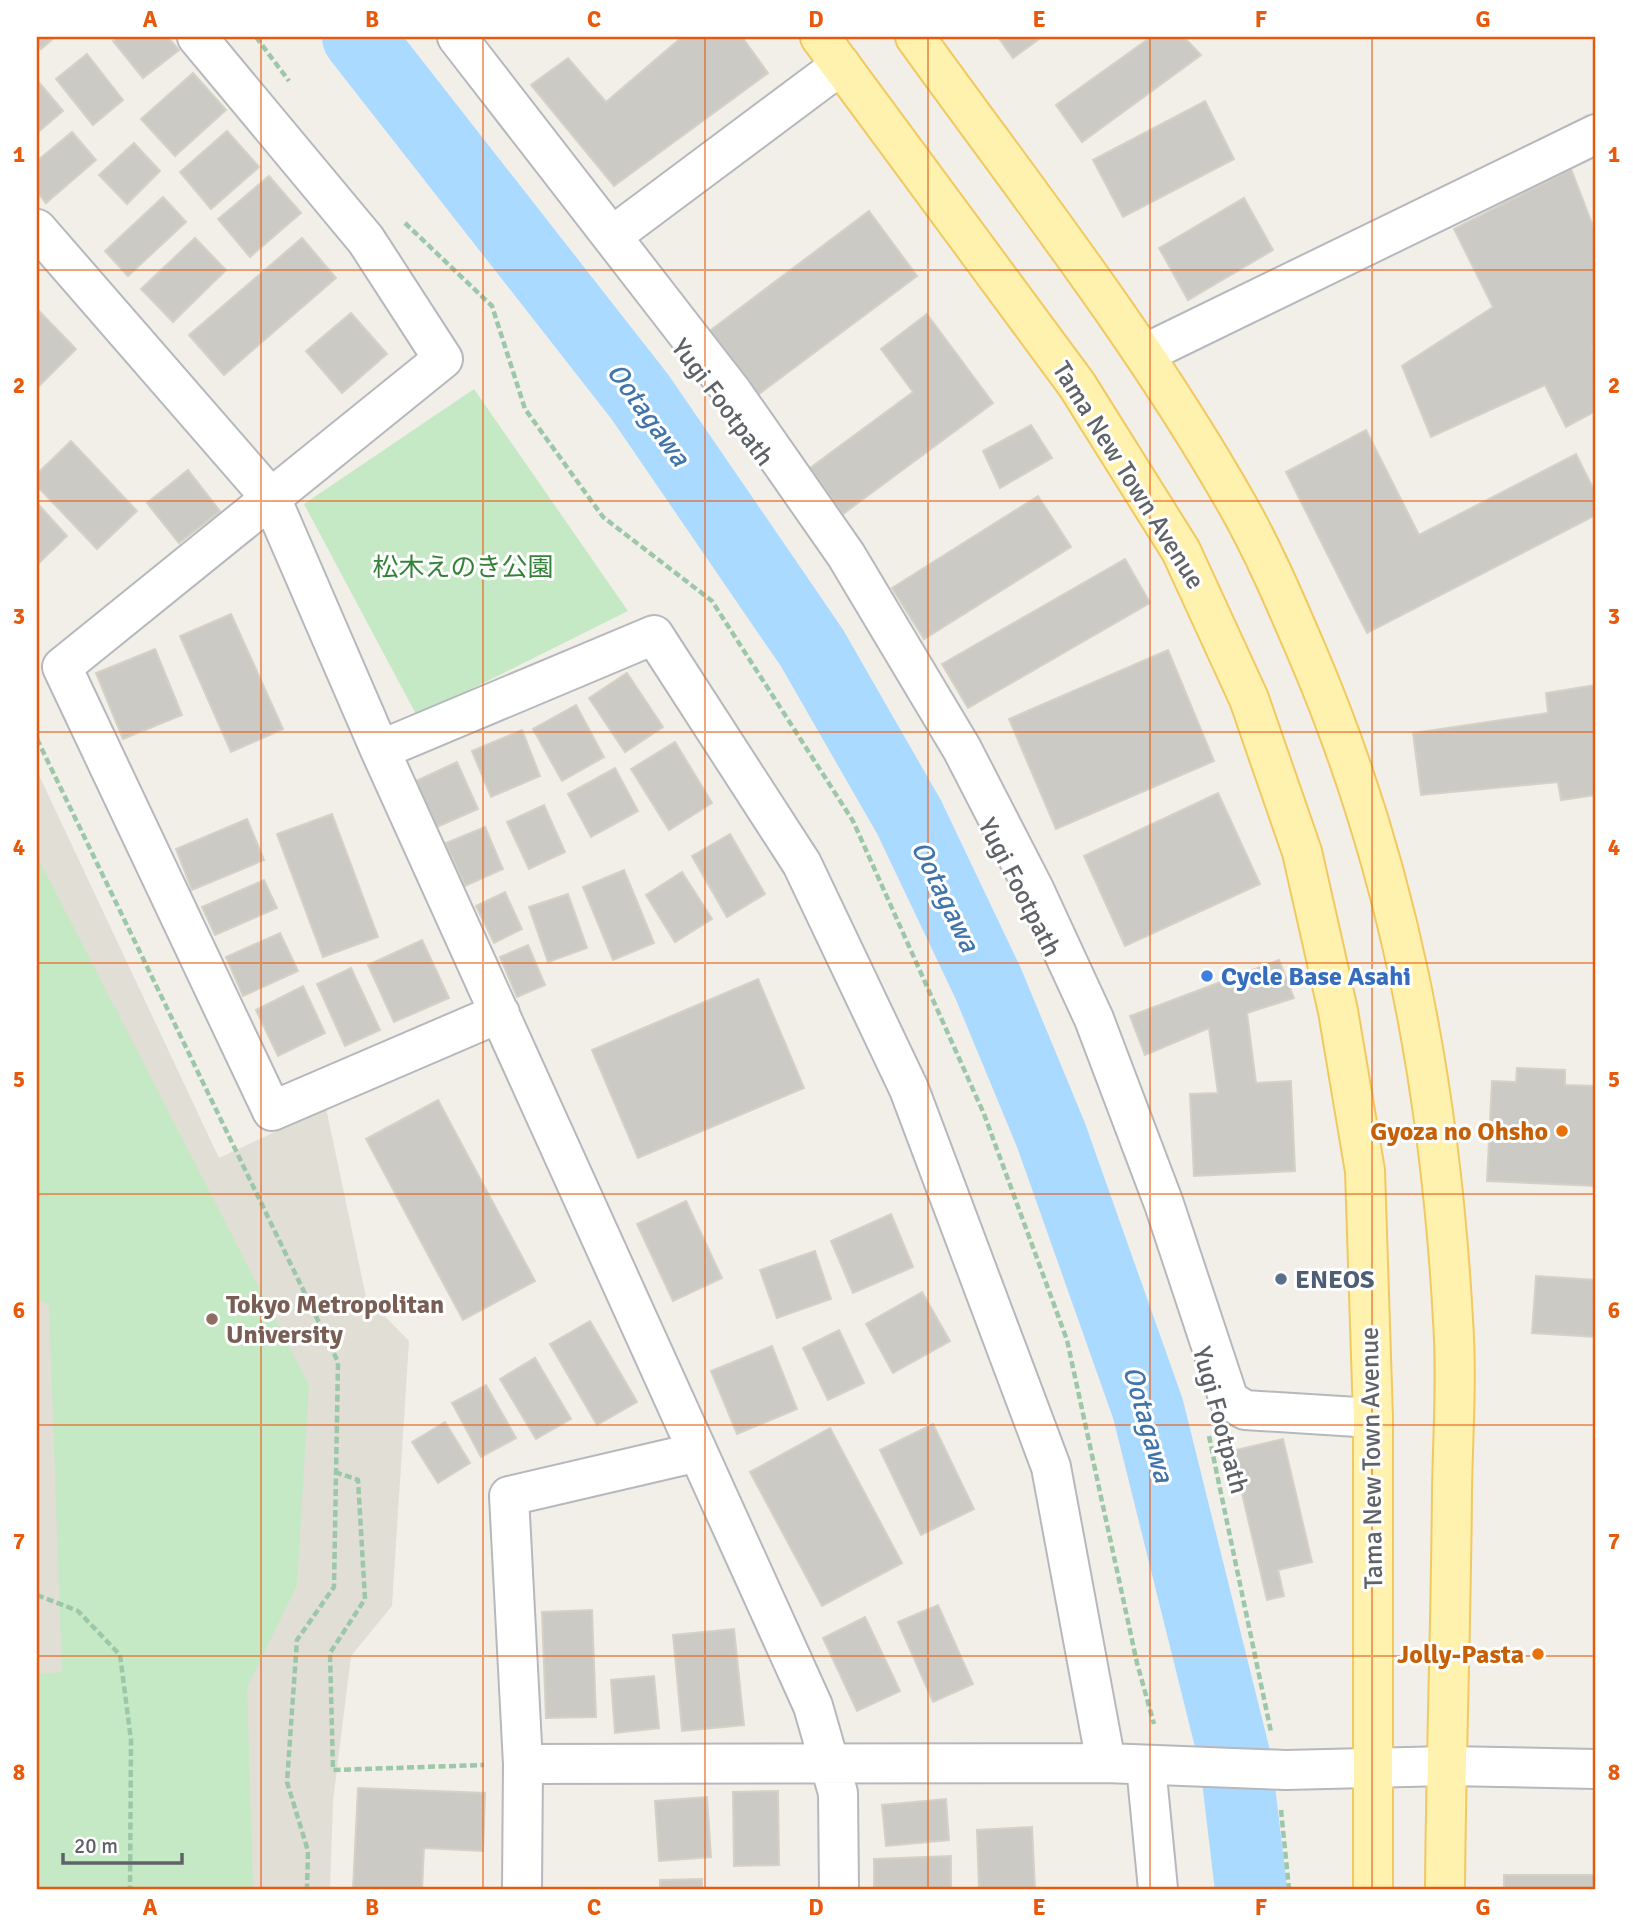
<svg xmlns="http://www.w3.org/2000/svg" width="1633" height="1926" font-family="Signika,'Noto Sans JP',sans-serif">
  <rect width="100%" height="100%" fill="#f1efe8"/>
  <path fill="#e1ded6" d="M37,771L219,1158L326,1108L366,1297L409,1341L392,1606L351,1656L333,1801L330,1889H37Z"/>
  <path fill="#c5e8c5" d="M474,389L628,611L417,716L304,504Z
    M37,856L309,1385L297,1585L247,1688L253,1889H37V1674L62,1672L49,1305L37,1299Z"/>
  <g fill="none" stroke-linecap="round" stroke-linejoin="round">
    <path stroke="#aadaff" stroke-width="72" d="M358,37L640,397L812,648L909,817L988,983L1051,1135L1148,1409L1236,1763L1251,1889"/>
  </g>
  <path fill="#cccac5" stroke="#d6d1c6" stroke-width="2" d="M37,37H55L41,49L37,44Z
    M119,37H168L179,50L143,78L113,41Z
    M682,37H742L768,73L614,186L531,85L568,58L606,102Z
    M998,37H1042L1013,58Z
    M1151,37H1184L1201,55L1082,142L1056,105Z
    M87,54L123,100L93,125L56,79Z
    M193,73L226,110L175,156L141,119Z
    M37,80L63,111L37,133Z
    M1205,101L1234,159L1123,217L1093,160Z
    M227,131L259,167L211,209L180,172Z
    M72,132L96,160L46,203L37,192V161Z
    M134,143L160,171L127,204L99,175Z
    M1571,169L1596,234V345L1592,347L1596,356V411L1566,427L1545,385L1431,437L1402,366L1493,307L1454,229Z
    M269,176L301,213L250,257L218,219Z
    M163,197L186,222L128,276L105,251Z
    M1244,198L1273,250L1188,300L1159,248Z
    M869,211L917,276L755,397L707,333Z
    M195,238L226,270L173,322L141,289Z
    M302,238L336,278L224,375L189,335Z
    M39,311L76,349L37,388V313Z
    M351,313L387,354L342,393L306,351Z
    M927,314L993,403L843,514L810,468L913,392L881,349Z
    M1031,425L1052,458L1000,488L983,451Z
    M1366,430L1419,535L1576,454L1596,494V515L1367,633L1286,472Z
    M71,441L137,511L97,549L37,486V474Z
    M188,470L220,511L179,543L147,503Z
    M1038,496L1071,547L924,639L892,588Z
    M37,503L67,536L37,565Z
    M1125,559L1150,603L968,708L942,664Z
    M231,614L283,729L231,752L180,636Z
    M155,649L182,715L123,739L96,673Z
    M1168,650L1214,761L1056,829L1009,719Z
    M627,673L663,727L625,752L589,698Z
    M1596,685V795L1561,800L1558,782L1421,795L1413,733L1548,713L1546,693Z
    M576,705L604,757L562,781L533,729Z
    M522,730L540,776L491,797L472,751Z
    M675,742L712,803L669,830L631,769Z
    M457,762L478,809L437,827L416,781Z
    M615,768L638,811L591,837L568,794Z
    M1218,793L1260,884L1125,946L1084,856Z
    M544,805L565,852L529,869L507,822Z
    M332,814L378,937L323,957L277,834Z
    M247,819L264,860L192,890L176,849Z
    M485,827L503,869L465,886L446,843Z
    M730,834L765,894L727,917L692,856Z
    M624,870L654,943L613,960L583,887Z
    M682,872L712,919L675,942L646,895Z
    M264,880L277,908L215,935L202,907Z
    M505,892L522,929L494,943L476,906Z
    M568,894L587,948L548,962L529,907Z
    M280,933L298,971L243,996L226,957Z
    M422,940L449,998L394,1022L368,965Z
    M528,945L545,985L517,997L500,957Z
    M1279,960L1294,998L1247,1013L1256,1083L1291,1081L1295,1171L1194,1176L1190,1094L1218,1093L1209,1028L1145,1055L1130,1016Z
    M351,968L380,1030L345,1046L317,984Z
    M758,979L804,1088L638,1158L592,1050Z
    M303,986L325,1033L278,1056L256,1010Z
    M1517,1068L1565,1070V1085L1596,1086V1186L1487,1181L1492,1081L1516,1082Z
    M438,1100L535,1281L463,1320L366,1139Z
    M686,1201L722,1278L673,1301L637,1224Z
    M891,1214L913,1267L853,1293L831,1241Z
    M815,1251L831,1299L777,1318L760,1270Z
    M1536,1276L1596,1280V1337L1532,1333Z
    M922,1292L950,1341L893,1373L866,1324Z
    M590,1321L637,1402L597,1425L550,1344Z
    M839,1330L864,1383L828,1400L803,1348Z
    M772,1346L797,1409L737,1434L711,1371Z
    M535,1358L571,1419L536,1439L500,1379Z
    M486,1385L516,1438L481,1457L452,1403Z
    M445,1422L470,1463L438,1483L412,1442Z
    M933,1424L974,1509L921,1535L880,1450Z
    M830,1428L902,1563L822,1606L750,1472Z
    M1283,1439L1312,1562L1278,1570L1284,1596L1267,1600L1232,1451Z
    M938,1605L973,1684L933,1702L898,1622Z
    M592,1610L596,1717L546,1718L542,1612Z
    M865,1617L900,1691L857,1711L823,1638Z
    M734,1629L744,1725L682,1731L673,1635Z
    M654,1676L659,1728L615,1733L611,1680Z
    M358,1788L485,1793L483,1851L424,1848L422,1889H353Z
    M778,1791L779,1865L734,1866L733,1792Z
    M707,1797L711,1857L659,1861L655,1801Z
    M946,1799L949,1840L886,1846L882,1805Z
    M1032,1827L1035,1889H979L977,1830Z
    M951,1856V1889H874V1859Z
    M1504,1875H1596V1889H1504Z
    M702,1879V1889H660V1880Z"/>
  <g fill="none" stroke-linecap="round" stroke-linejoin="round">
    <g stroke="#b5b8bc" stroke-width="42">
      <path id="minor" d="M197,37L366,240L443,359L62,667L272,1111L500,1013
        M457,37L733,393L846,555L962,749L1034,889L1094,1019L1164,1204L1229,1400L1245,1410L1373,1418
        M37,229L271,498L380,750L813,1706L838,1793L839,1889
        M612,236L841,65
        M1144,354L1596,134
        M380,750L654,635L802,864L909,1089L1051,1467L1106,1763
        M523,1764L1106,1763L1286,1770L1447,1766L1596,1769
        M1146,1766L1158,1889
        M522,1889L523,1764L509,1496L698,1452"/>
    </g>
    <g stroke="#f2c960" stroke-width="42">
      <path id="major" d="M820,37L1077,385L1181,551L1249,699L1302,852L1338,1011L1365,1171L1373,1418V1889
        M915,37C1026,191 1144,340 1238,506C1264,552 1285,601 1306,650C1399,866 1440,1086 1453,1320C1457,1376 1453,1433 1452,1490C1451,1623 1446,1756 1445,1889"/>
    </g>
    <path stroke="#9cc7a9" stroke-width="4.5" stroke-dasharray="7 3.5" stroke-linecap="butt" d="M256,37L289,81
      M405,223L492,306L525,409L603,517L712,601L853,821L984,1114L1067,1340L1137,1663L1154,1724
      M37,739L338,1362L334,1587L297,1640L287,1782L308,1851L307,1889
      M1209,1436L1271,1732
      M335,1472L358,1480L365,1599L330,1653L333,1770L484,1765
      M37,1595L78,1611L120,1655L131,1740L130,1889
      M1281,1810L1289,1889"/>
    <use href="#minor" stroke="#fff" stroke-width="38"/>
    <use href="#major" stroke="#fff2af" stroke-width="38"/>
  </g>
  <path fill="none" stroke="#e8590c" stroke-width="2" stroke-opacity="0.55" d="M261,37V1889M483,37V1889M705,37V1889M928,37V1889M1150,37V1889M1372,37V1889M37,270H1596M37,501H1596M37,732H1596M37,963H1596M37,1194H1596M37,1425H1596M37,1656H1596"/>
  <circle fill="#3f7fe0" stroke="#fff" stroke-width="2.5" cx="1207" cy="976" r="7"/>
  <g fill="#e8710a" stroke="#fff" stroke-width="2.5">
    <circle cx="1562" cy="1131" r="7"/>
    <circle cx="1538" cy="1654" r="7"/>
  </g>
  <circle fill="#5c6f8a" stroke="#fff" stroke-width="2.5" cx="1281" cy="1279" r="7"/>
  <circle fill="#8d6e63" stroke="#fff" stroke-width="2.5" cx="212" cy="1319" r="7"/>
  <g text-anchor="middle" stroke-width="6" stroke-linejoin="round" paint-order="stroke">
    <g font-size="26" fill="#5f6368" stroke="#fff">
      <text transform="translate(723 402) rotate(53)" y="9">Yugi Footpath</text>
      <text transform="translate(1129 475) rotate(58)" y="9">Tama New Town Avenue</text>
      <text transform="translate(1020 887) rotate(63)" y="9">Yugi Footpath</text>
      <text transform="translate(1221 1420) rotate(75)" y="9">Yugi Footpath</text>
      <text transform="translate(1371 1458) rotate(-91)" y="9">Tama New Town Avenue</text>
    </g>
    <g font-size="26" fill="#348238" stroke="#fff">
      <text x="463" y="576">松木えのき公園</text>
    </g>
    <g font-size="26" font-weight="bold" fill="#366cbe" stroke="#fff" text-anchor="start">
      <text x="1221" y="985">Cycle Base Asahi</text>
    </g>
    <g font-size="26" font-weight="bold" fill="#c56008" stroke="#fff" text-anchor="end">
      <text x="1548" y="1140">Gyoza no Ohsho</text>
      <text x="1524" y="1663">Jolly-Pasta</text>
    </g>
    <g font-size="26" font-weight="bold" fill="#4e5e75" stroke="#fff" text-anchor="start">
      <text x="1295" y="1288">ENEOS</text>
    </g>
    <g font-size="26" font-weight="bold" fill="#785e54" stroke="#fff" text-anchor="start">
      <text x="226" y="1313">Tokyo Metropolitan<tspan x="226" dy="30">University</tspan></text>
    </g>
    <g font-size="28" font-style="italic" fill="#4174aa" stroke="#fff">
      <text transform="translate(649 414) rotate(54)" y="10">Ootagawa</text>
      <text transform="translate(946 896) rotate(64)" y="10">Ootagawa</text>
      <text transform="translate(1149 1424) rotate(74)" y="10">Ootagawa</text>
    </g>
  </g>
  <rect width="1633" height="1926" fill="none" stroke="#ffffff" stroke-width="77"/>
  <path d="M63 1853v10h119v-10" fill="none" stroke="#5f6368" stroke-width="3.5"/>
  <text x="74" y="1853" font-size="21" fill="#5f6368" stroke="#ffffff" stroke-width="5" paint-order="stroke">20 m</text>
  <rect x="38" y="38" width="1556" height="1850" fill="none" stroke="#e8590c" stroke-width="2.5"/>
  <g font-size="23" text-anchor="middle" font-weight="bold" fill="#e8590c">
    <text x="150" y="27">A</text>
    <text x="372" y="27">B</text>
    <text x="594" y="27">C</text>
    <text x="816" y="27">D</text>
    <text x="1039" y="27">E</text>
    <text x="1261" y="27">F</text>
    <text x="1483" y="27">G</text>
    <text x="19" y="162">1</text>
    <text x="1614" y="162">1</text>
    <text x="19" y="393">2</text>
    <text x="1614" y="393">2</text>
    <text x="19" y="624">3</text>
    <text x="1614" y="624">3</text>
    <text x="19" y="855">4</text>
    <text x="1614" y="855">4</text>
    <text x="19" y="1087">5</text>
    <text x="1614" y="1087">5</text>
    <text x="19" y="1318">6</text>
    <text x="1614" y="1318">6</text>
    <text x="19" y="1549">7</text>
    <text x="1614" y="1549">7</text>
    <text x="19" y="1780">8</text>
    <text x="1614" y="1780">8</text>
    <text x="150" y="1915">A</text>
    <text x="372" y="1915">B</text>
    <text x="594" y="1915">C</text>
    <text x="816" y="1915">D</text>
    <text x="1039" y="1915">E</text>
    <text x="1261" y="1915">F</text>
    <text x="1483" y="1915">G</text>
  </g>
</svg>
